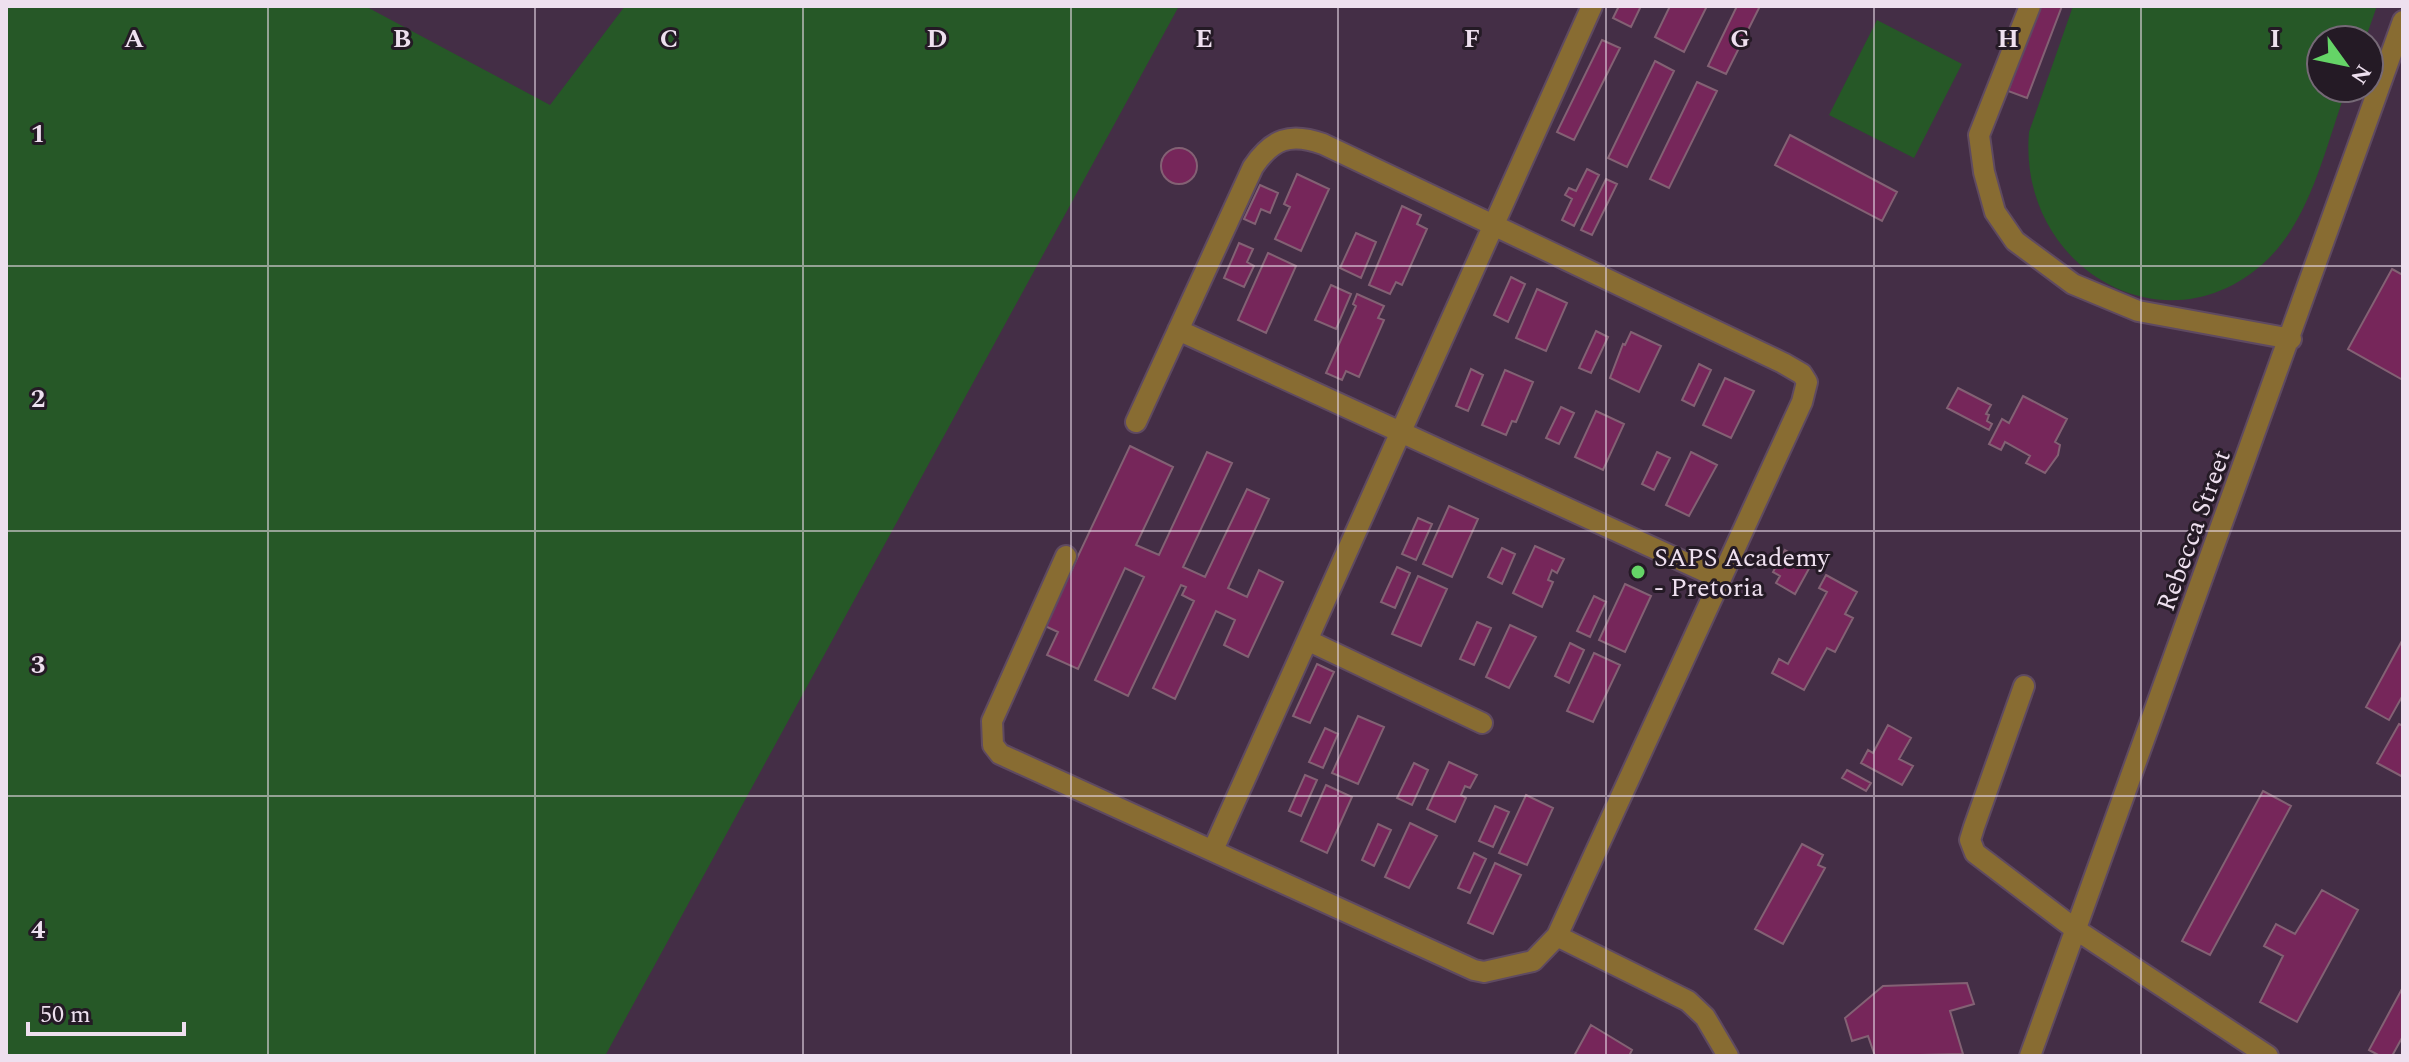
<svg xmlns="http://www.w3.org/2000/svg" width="2409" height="1062" font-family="Spectral,serif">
  <rect width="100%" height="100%" fill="#442e46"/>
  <path fill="#265827" d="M6,6H365L550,105L625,6H1179L605,1056H6Z
    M2073,6H2377L2365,40H2321V88H2347C2326,144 2312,216 2268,259C2168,356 2017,269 2029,132Z
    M1877,20L1962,64L1914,158L1829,115Z"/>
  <path fill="#76265a" stroke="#836174" stroke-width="2" d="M1619,6H1641L1631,27L1613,18Z
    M1670,6H1707L1684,52L1655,37Z
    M1737,6H1760L1726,74L1708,66Z
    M2039,6H2062L2027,98L2008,91Z
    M1602,40L1620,48L1574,140L1557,132Z
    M1655,61L1674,71L1627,167L1608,158Z
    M1697,82L1717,91L1669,188L1650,179Z
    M1790,135L1897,192L1882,221L1775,165Z
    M1161 166a18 18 0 1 1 36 0a18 18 0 1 1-36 0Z
    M1587,169L1599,175L1574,226L1562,220L1572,199L1565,195L1569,188L1576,191Z
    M1297,174L1329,189L1301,251L1275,239L1290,207L1284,204Z
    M1606,179L1617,184L1592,235L1581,230Z
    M1260,185L1278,193L1270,213L1261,209L1255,224L1244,219Z
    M1402,206L1421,215L1417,224L1427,229L1402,285L1396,282L1390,294L1369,285Z
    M1356,233L1376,242L1361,278L1340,268Z
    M1239,243L1253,249L1247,262L1254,266L1244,287L1224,278Z
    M1268,253L1296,266L1266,333L1238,320Z
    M2392,269L2403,275V380L2348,349Z
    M1511,277L1525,284L1508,322L1494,315Z
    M1331,285L1351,294L1336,329L1315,320Z
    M1537,289L1567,303L1546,351L1516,338Z
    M1357,294L1384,306L1378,318L1384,320L1359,377L1346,371L1342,380L1326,373L1356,306L1353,304Z
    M1596,331L1608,337L1591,373L1579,368Z
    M1631,332L1661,346L1639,392L1610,378L1623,344L1625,345Z
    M1699,364L1711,370L1694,406L1682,400Z
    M1471,369L1483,375L1468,411L1456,406Z
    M1505,370L1533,382L1516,422L1512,421L1506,435L1482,425Z
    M1725,378L1754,391L1731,438L1703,425Z
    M1958,388L1991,405L1986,414L1989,415L1987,421L1992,424L1989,430L1947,408Z
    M2023,396L2067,419L2055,442L2060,445L2058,455L2045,473L2026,463L2030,456L2005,442L2001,450L1989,444L2002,419L2009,423Z
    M1561,407L1574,413L1559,444L1546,438Z
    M1596,411L1624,424L1603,470L1575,457Z
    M1130,446L1173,467L1136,545L1159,555L1207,452L1232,463L1183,567L1205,577L1247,489L1269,499L1228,588L1247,597L1259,570L1283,582L1248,657L1224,645L1235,620L1216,611L1175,699L1153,688L1194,601L1182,595L1186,587L1181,585L1128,696L1095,680L1144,577L1125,568L1078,669L1047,655L1058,632L1045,626Z
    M1657,452L1670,458L1654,490L1642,484Z
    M1691,452L1717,465L1689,516L1666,505Z
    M1449,506L1478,519L1452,577L1423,564Z
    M1418,518L1432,524L1416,560L1402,554Z
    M1535,546L1564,559L1557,573L1552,570L1548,580L1553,582L1542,607L1513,593Z
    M1502,548L1515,554L1502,584L1488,577Z
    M1785,550L1811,565L1795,594L1776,583L1780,576L1773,572Z
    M1397,567L1410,573L1395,608L1381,602Z
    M1826,575L1857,592L1845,614L1853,618L1835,652L1827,648L1804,690L1772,673L1779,659L1788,664L1827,592L1819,588Z
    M1418,576L1447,589L1421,646L1392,634Z
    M1625,584L1651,596L1625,652L1599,640Z
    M1594,596L1606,602L1590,637L1577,631Z
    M1477,622L1491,628L1474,665L1460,659Z
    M1510,625L1536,637L1509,688L1486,677Z
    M2403,639V695L2389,720L2366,707Z
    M1570,643L1584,650L1569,683L1555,676Z
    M1594,653L1620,665L1593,722L1567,711Z
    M1317,664L1334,672L1310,723L1293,716Z
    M1358,716L1384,727L1358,784L1332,773Z
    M2399,724L2403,726V777L2377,763Z
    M1888,725L1911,738L1899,759L1913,766L1902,785L1861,763L1868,750L1873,753Z
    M1325,728L1338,734L1323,768L1309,762Z
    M1449,762L1477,775L1470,788L1465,786L1461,795L1466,798L1455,822L1427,809Z
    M1414,763L1428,770L1412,805L1397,798Z
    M1847,770L1871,783L1866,791L1842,778Z
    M1305,775L1317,780L1301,816L1289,811Z
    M1326,785L1352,797L1327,853L1301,841Z
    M2263,791L2291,806L2210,955L2182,941Z
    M1526,795L1553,808L1527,865L1499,853Z
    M1495,806L1509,812L1493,847L1479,841Z
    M1410,823L1437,836L1409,888L1385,877Z
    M1378,824L1391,830L1374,866L1362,860Z
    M1802,844L1823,855L1818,865L1825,868L1783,944L1755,929Z
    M1474,853L1486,859L1470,893L1458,888Z
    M1495,863L1521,875L1493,934L1468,923Z
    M2322,890L2358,910L2297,1022L2260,1002L2283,956L2264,946L2276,924L2295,934Z
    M1967,983L1974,1004L1950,1011L1963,1054L1875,1056L1868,1036L1852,1041L1845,1018L1883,986Z
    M2403,987V1036L2392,1056H2380L2369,1050Z
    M1591,1025L1632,1050L1629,1056H1574Z"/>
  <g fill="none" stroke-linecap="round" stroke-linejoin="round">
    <g stroke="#5f4a61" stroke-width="24">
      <path id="minor" d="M2030,6L1979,135L1984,172L1995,212L2015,241L2073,284L2138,311L2291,339
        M1178,330L1719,578
        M1066,556L992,721L993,745L1000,754L1474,970L1484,972L1533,961L1557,936L1802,402L1807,382L1802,374L1783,363L1323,144C1290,132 1272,139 1253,167L1136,422
        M1309,641L1482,723
        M2024,686L1974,827L1970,840L1975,853L2075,929L2268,1056
        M1213,850L1592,6
        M1557,936L1688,1001L1705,1017L1728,1056
        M2030,1056L2403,21"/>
    </g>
    <use href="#minor" stroke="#886c32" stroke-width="20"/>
  </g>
  <path fill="none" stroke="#eee0ef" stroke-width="2" stroke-opacity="0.55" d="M268,6V1056M535,6V1056M803,6V1056M1071,6V1056M1338,6V1056M1606,6V1056M1874,6V1056M2141,6V1056M6,266H2403M6,531H2403M6,796H2403"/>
  <circle fill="#65d467" stroke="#241a25" stroke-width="3" cx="1638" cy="572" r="8"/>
  <g text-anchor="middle" stroke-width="6" stroke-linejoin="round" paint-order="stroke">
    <g font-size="26" fill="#eee0ef" stroke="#241a25">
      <text transform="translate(2193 530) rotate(-70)" y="9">Rebecca Street</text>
    </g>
    <g font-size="26" fill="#eee0ef" stroke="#241a25" text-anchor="start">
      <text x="1654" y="566">SAPS Academy<tspan x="1654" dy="30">- Pretoria</tspan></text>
    </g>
  </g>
  <g font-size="26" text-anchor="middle" font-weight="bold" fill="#eee0ef" stroke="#241a25" stroke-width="6" stroke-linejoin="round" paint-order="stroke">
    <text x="134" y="47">A</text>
    <text x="402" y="47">B</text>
    <text x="669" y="47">C</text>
    <text x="937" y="47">D</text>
    <text x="1204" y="47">E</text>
    <text x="1472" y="47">F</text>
    <text x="1740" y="47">G</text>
    <text x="2008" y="47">H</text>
    <text x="2275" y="47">I</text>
    <text x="38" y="142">1</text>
    <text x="38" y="407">2</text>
    <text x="38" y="673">3</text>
    <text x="38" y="938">4</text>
  </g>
  <rect width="2409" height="1062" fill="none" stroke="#eee0ef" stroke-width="16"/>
  <g transform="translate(2345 64) rotate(123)"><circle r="38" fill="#241a25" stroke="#756976" stroke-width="2"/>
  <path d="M0-6L14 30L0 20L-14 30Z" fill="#65d467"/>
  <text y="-12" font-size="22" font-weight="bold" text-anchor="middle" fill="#eee0ef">N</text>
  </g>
  <path d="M28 1022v12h156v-12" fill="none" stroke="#eee0ef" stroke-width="4"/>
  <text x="40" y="1022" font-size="24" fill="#eee0ef" stroke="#241a25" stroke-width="6" paint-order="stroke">50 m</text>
</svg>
